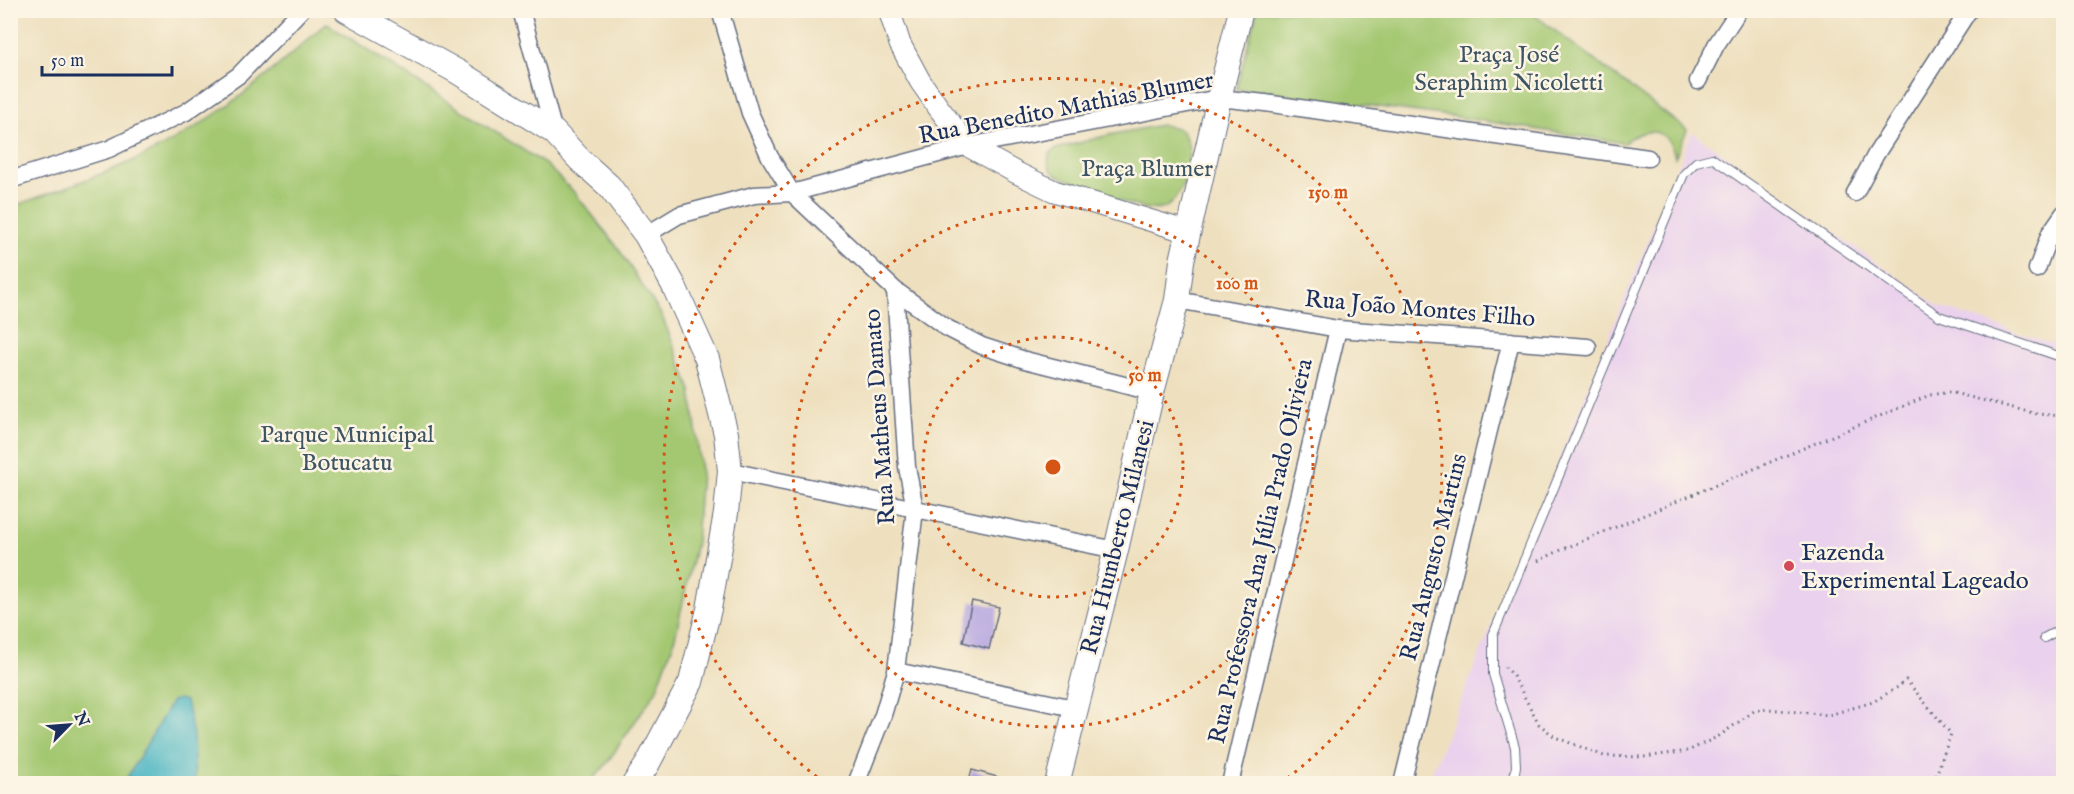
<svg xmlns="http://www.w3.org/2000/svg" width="2074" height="794" font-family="'IM FELL English',serif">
  <rect width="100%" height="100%" fill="#fcf5e5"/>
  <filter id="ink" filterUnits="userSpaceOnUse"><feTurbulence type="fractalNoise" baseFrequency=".0167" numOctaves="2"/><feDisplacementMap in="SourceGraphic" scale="12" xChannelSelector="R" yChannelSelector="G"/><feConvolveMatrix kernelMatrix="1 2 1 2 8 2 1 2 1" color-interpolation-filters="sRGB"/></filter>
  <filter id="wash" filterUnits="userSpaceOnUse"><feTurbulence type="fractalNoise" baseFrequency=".008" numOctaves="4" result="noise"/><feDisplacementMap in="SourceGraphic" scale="24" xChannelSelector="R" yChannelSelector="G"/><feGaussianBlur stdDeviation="1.35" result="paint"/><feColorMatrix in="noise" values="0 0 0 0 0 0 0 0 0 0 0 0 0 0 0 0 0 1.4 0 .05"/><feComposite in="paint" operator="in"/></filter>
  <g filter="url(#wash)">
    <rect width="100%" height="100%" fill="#eee0bf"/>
    <path fill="#ead1ed" d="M1692,132L1938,306L2063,348V783L1427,784Z"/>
    <path fill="#a4c872" stroke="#607c68" stroke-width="1.5" d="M1257,11H1529L1687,130L1675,157C1669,127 1645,126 1624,143L1451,116L1236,89Z
      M326,23L545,164L575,193L618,248L662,316L691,390L701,471L696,543L674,642L656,691L605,766L589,783L11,784V207C50,193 91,179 130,162C204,130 268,77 326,23Z
      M1161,125C1167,126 1174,126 1179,129C1200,144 1185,203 1161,209C1141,214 1081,184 1059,176C1049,171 1047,165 1049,154L1056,149L1109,135Z"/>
    <path fill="#45b3c1" stroke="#307190" stroke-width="1.5" d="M179,699L186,701L193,735L195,783H124L172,701Z"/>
    <g id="blocks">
      <path fill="#af9edf" d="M972,601L999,607L989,649L963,642Z
        M972,770L1019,783V784H968Z"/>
    </g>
  </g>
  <g filter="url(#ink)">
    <use href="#blocks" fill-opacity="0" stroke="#656d80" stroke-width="1.5"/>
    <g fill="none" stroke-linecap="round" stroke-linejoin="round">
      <g stroke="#656d80" stroke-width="10">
        <path id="service" d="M2044,638L2064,627
          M1513,784L1516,766L1515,747L1493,674V635L1684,174L1696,162L1712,158L1939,316L2064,358"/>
      </g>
      <g stroke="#656d80" stroke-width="19">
        <path id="minor" d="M521,10L554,132
          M720,10L750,113L770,157L792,193L895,290L947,328L982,346L1025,360L1152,392
          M1698,81L1716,45L1739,10
          M10,180L109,149L186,112L239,75L301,10
          M1855,193L1876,154L1969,10
          M646,235L679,215L754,195L792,193L968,146L1219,98L1265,103L1648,158
          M2037,269L2050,233L2064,213
          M1177,300L1338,329L1588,347
          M730,471L1116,550
          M896,671L1074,708
          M856,784L883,715L896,671L915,509L907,467L895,290
          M1230,784L1338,329
          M1402,784L1511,341"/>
      </g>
      <g stroke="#656d80" stroke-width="23">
        <path id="tertiary" d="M889,10L900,44L920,81L938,107L968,146L1015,172L1054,191L1188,232"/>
      </g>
      <g stroke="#656d80" stroke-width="26">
        <path id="secondary" d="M346,10L458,72L554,132L580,160L609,186L646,235L673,284L707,359L726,434L730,471L726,513L709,609L691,682L647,765L634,784
          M1057,784L1116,550L1152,392L1177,300L1182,261L1219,98L1241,10"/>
      </g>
      <path stroke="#656d80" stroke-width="3" stroke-dasharray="1.5 4.5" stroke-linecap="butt" d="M1538,561L1561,550L1930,395L1950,392L2037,414L2064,416
        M1505,667L1512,674L1539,724L1555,737L1604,756L1644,757L1688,751L1719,736L1754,711L1768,709L1829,715L1873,702L1898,687L1906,680L1951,734L1933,784"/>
      <use href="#service" stroke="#fff" stroke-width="8"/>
      <use href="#minor" stroke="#fff" stroke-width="16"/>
      <use href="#tertiary" stroke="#fff" stroke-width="21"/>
      <use href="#secondary" stroke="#fff" stroke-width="24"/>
    </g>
  </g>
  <g fill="none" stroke="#d45514" stroke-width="3" stroke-dasharray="3 6">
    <circle cx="1053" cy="467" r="130"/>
    <circle cx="1053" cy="467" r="260"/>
    <path d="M824 782A389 389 0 1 1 1282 782"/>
  </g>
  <circle fill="#d1495b" stroke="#fcf5e5" stroke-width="2" cx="1789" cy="566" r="6"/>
  <g text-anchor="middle" stroke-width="5" stroke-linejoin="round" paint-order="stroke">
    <g font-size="24" fill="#3d5563" stroke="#fcf5e5">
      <text x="1509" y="62">Praça José<tspan x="1509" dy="28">Seraphim Nicoletti</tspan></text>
      <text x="1147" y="176">Praça Blumer</text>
      <text x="347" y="442">Parque Municipal<tspan x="347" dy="28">Botucatu</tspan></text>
    </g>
    <g font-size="24" fill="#1b2f5e" stroke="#fcf5e5">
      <text transform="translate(1066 107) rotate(-11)" y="8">Rua Benedito Mathias Blumer</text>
      <text transform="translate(1420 308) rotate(5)" y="8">Rua João Montes Filho</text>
      <text transform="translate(879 417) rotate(-94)" y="8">Rua Matheus Damato</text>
      <text transform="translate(1117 537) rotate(-76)" y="8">Rua Humberto Milanesi</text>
      <text transform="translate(1260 551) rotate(-77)" y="8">Rua Professora Ana Júlia Prado Oliviera</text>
      <text transform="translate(1433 557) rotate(-76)" y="8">Rua Augusto Martins</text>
    </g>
    <g font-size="24" fill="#1b2f5e" stroke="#fcf5e5" text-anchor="start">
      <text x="1801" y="560">Fazenda<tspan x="1801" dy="28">Experimental Lageado</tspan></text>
    </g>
  </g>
  <circle cx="1053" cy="467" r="9" fill="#d45514" stroke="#fcf5e5" stroke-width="3"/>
  <g font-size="18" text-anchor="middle" font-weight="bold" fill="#d45514" stroke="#fcf5e5" stroke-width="5" stroke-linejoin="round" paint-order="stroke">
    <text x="1328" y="198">150 m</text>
    <text x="1237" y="289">100 m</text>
    <text x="1145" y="381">50 m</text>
  </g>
  <rect width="2074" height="794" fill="none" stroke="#fcf5e5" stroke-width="36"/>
  <g transform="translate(69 725) rotate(65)" stroke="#fcf5e5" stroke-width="4.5" paint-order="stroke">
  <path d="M0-4.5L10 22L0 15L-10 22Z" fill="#1b2f5e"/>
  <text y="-9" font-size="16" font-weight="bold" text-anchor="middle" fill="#1b2f5e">N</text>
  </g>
  <path d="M42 66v9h130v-9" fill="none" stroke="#1b2f5e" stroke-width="3"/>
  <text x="51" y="66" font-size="18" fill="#1b2f5e" stroke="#fcf5e5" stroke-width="4.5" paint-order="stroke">50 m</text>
</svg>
